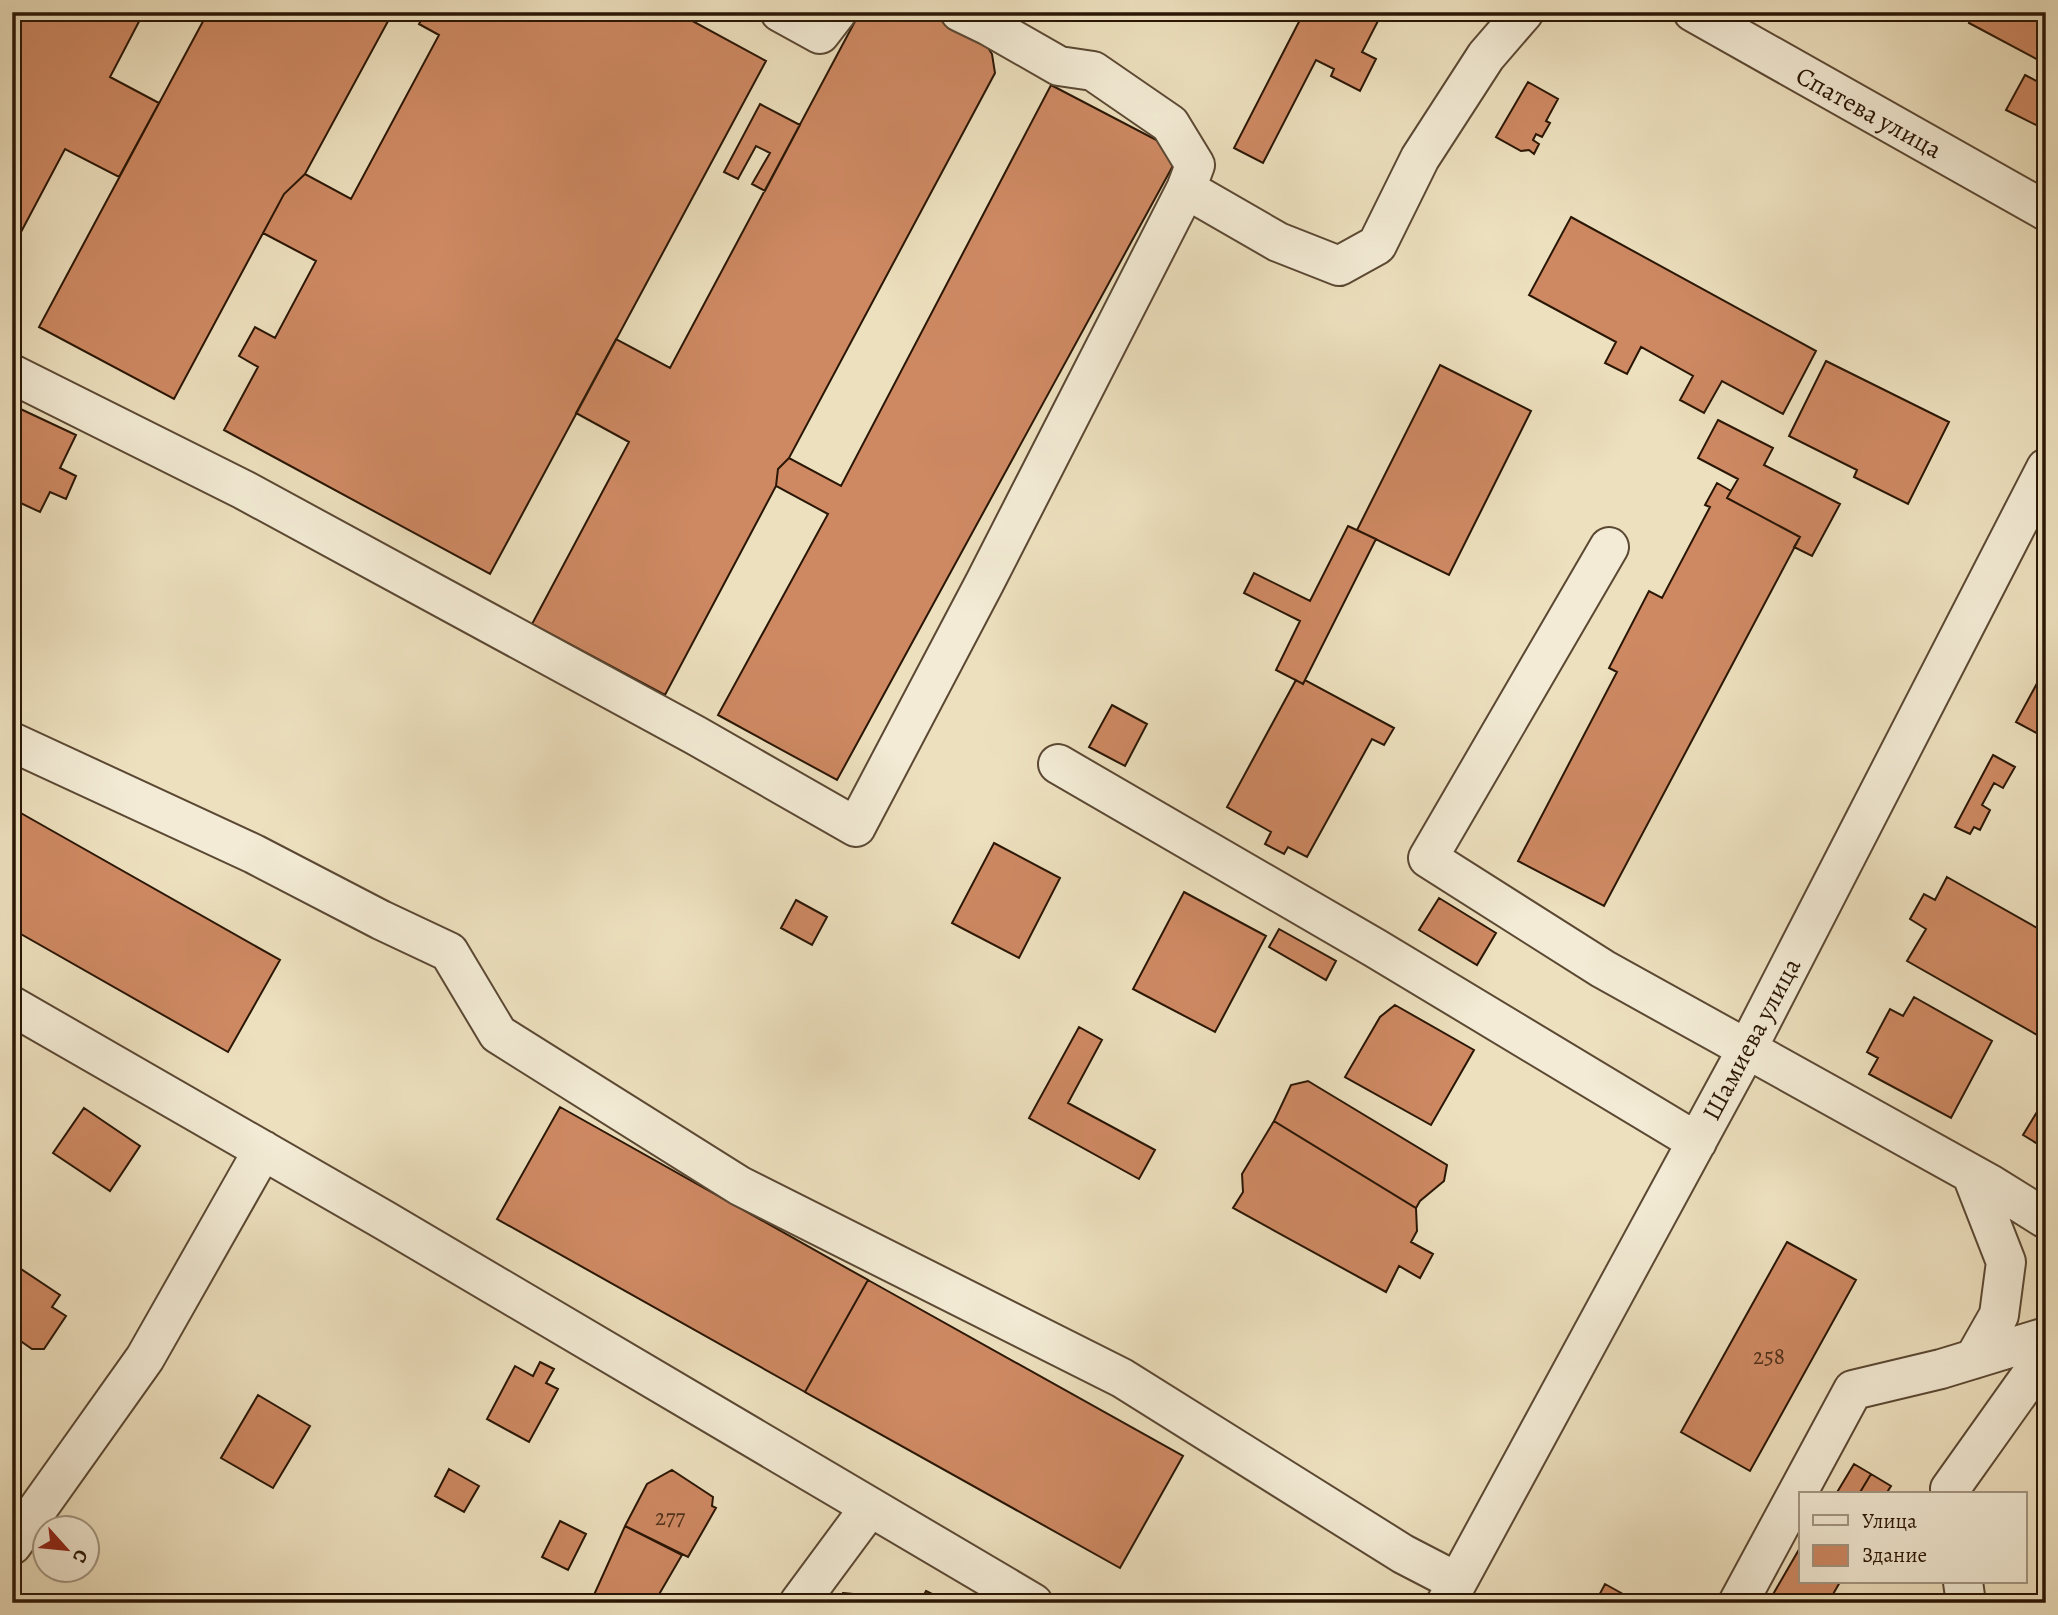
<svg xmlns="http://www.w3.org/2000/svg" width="2058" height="1615" font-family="Alegreya,serif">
  <rect width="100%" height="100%" fill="#ede0be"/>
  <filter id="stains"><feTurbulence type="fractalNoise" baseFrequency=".00286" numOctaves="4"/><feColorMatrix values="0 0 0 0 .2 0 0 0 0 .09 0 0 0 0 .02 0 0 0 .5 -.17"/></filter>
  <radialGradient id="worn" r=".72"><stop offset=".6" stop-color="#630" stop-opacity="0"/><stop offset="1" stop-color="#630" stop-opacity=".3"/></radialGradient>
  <path fill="#ce8963" stroke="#2a1605" stroke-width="2" d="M12,12H144L110,77L159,103L119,177L65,149L12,249Z
    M208,12H393L305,174L284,194L174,399L39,327Z
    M426,12H676L766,61L490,574L224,430L258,367L239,356L255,327L275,338L316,261L263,233L284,194L305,174L351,199L439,35L419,24Z
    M860,12H928L985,43L992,54L995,73L789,458L778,469L776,486L665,695L532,624L629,442L576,413L616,339L670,368Z
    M1304,12H1361L1378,21L1362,52L1376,59L1360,91L1331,76L1334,69L1316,60L1263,163L1234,148Z
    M1975,12H2046V64L1969,23Z
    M2025,75L2046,86V130L2006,110Z
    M1528,82L1558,99L1546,121L1550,123L1542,137L1536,134L1533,140L1539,144L1534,154L1529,150L1521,151L1496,137Z
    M1051,85L1166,145L1175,162L837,780L718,715L828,514L776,486L778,469L789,458L841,486Z
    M760,104L800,125L765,191L752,184L770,153L756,146L738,179L724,172Z
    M1571,217L1816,351L1783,414L1722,381L1704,413L1680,400L1693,376L1641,347L1627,374L1605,363L1616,342L1529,295Z
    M1826,361L1949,422L1908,504L1854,477L1857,470L1789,436Z
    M1440,365L1531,411L1449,575L1357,530Z
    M12,405L76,435L60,468L76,476L66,499L50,492L40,512L12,499Z
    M1718,420L1773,448L1764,465L1840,504L1812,556L1794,547L1800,537L1727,498L1738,479L1698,458Z
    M1717,483L1731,491L1727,498L1800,537L1604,906L1518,861L1617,672L1609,668L1649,591L1662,598L1710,507L1705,505Z
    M1348,526L1376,539L1303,684L1276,670L1300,621L1244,593L1254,573L1310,601Z
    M2041,676L2046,679V738L2016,722Z
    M1296,680L1303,684L1305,680L1394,728L1384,745L1372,739L1307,857L1288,847L1284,854L1265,844L1271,832L1227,807Z
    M1112,705L1147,724L1125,766L1089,747Z
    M1993,755L2015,767L2003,788L1994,783L1982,805L1990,810L1980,830L1974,827L1970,834L1955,827Z
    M12,808L280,960L228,1052L12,929Z
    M994,843L1060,878L1019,958L952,923Z
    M1947,877L2046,933V1040L1907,961L1926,929L1910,919L1924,894L1935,900Z
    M1184,892L1266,936L1215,1032L1133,989Z
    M1439,898L1496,933L1477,965L1419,930Z
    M796,900L827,917L812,945L781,928Z
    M1279,929L1336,961L1326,980L1269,947Z
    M1914,997L1992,1041L1951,1118L1869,1074L1878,1058L1867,1052L1890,1009L1903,1016Z
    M1395,1005L1474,1050L1431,1125L1345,1077L1380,1017Z
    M1079,1027L1102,1040L1068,1103L1155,1150L1139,1179L1029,1118Z
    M1308,1081L1447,1165L1444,1181L1420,1201L1416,1208L1274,1121L1291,1085Z
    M2046,1097V1149L2023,1135Z
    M560,1107L868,1280L805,1392L497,1219Z
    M84,1108L140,1146L110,1191L53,1153Z
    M1274,1121L1416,1208L1417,1231L1411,1242L1433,1254L1420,1278L1399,1266L1386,1292L1233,1208L1243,1192L1242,1174Z
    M1787,1242L1856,1280L1750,1471L1681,1432Z
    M12,1263L60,1295L52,1307L66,1316L44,1349H32L12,1335Z
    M868,1280L1183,1456L1120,1568L805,1392Z
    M540,1362L554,1369L546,1383L558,1389L529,1442L487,1419L515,1366L533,1376Z
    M258,1395L310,1426L273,1488L221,1458Z
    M1854,1464L1871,1474L1859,1494H1836Z
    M449,1469L479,1486L464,1512L435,1496Z
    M672,1470L713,1497L712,1506L716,1508L688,1557L625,1526L647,1484Z
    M1871,1474L1891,1486L1886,1494H1859Z
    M560,1521L586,1534L568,1570L542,1557Z
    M625,1526L682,1555L654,1603H603L593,1597Z
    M1801,1546V1582H1840L1828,1603H1768Z
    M1605,1584L1639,1603H1595Z
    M926,1591L944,1600L942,1603L932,1600L931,1603H906L910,1596L921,1601Z
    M843,1593L864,1595L880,1603H838Z"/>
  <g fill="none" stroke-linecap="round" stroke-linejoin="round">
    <g stroke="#5b4833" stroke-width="42">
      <path id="minor" d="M780,12L820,34L837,12
        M960,12L989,26L1059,66L1093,71L1170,124L1195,165L1186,189
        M1693,12L2046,211
        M12,374L244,490L695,735L856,827L985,582L1186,189L1278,242L1339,266L1377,245L1420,158L1486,56L1524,12
        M1609,547L1428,858L1603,969L1990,1184L2046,1219
        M12,742L254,854L381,920L449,952L498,1034L740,1186L1122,1378L1403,1554L1457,1582
        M1058,764L1375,948L1697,1142
        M12,1006L384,1220L1033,1603
        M1972,1175L2006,1262L1999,1315L1974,1359
        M1951,1494L1950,1489L2046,1354
        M12,1545L145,1358L263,1150
        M1963,1582L1966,1603
        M799,1603L870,1507
        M1446,1603L1747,1049L2046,468
        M1738,1603L1853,1390L1941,1369L2046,1337"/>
    </g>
    <use href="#minor" stroke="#f3ebd5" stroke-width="38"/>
  </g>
  <g text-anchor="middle" stroke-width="5" stroke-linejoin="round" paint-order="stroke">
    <g font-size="23" fill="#53331c">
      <text x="1769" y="1364">258</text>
      <text x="670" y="1525">277</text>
    </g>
    <g font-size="26" fill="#2a1605" stroke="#f3ebd5">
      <text transform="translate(1869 112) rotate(29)" y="9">Спатева улица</text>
      <text transform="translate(1751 1039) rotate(-62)" y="9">Шамиева улица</text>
    </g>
  </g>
  <rect width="2058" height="1615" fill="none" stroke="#ede0be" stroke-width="42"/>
  <rect x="14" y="14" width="2030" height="1587" fill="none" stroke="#2a1605" stroke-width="3.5"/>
  <rect x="21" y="21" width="2016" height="1573" fill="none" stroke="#2a1605" stroke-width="2"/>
  <rect x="1799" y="1492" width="228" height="91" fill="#f3ebd5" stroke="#a39682" stroke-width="2"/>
  <rect x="1813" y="1515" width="35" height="10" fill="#f3ebd5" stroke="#a39682" stroke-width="2"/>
  <text x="1862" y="1528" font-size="21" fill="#2a1605">Улица</text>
  <rect x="1813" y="1545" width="35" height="21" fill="#ce8963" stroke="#a39682" stroke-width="2"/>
  <text x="1862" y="1562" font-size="21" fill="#2a1605">Здание</text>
  <g transform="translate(66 1549) rotate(117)"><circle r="33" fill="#f3ebd5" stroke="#a39682" stroke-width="2"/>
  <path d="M0-5L12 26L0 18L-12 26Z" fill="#8f2418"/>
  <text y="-10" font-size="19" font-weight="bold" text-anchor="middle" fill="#2a1605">С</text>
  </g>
  <rect width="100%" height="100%" filter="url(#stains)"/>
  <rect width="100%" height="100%" fill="url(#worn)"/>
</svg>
